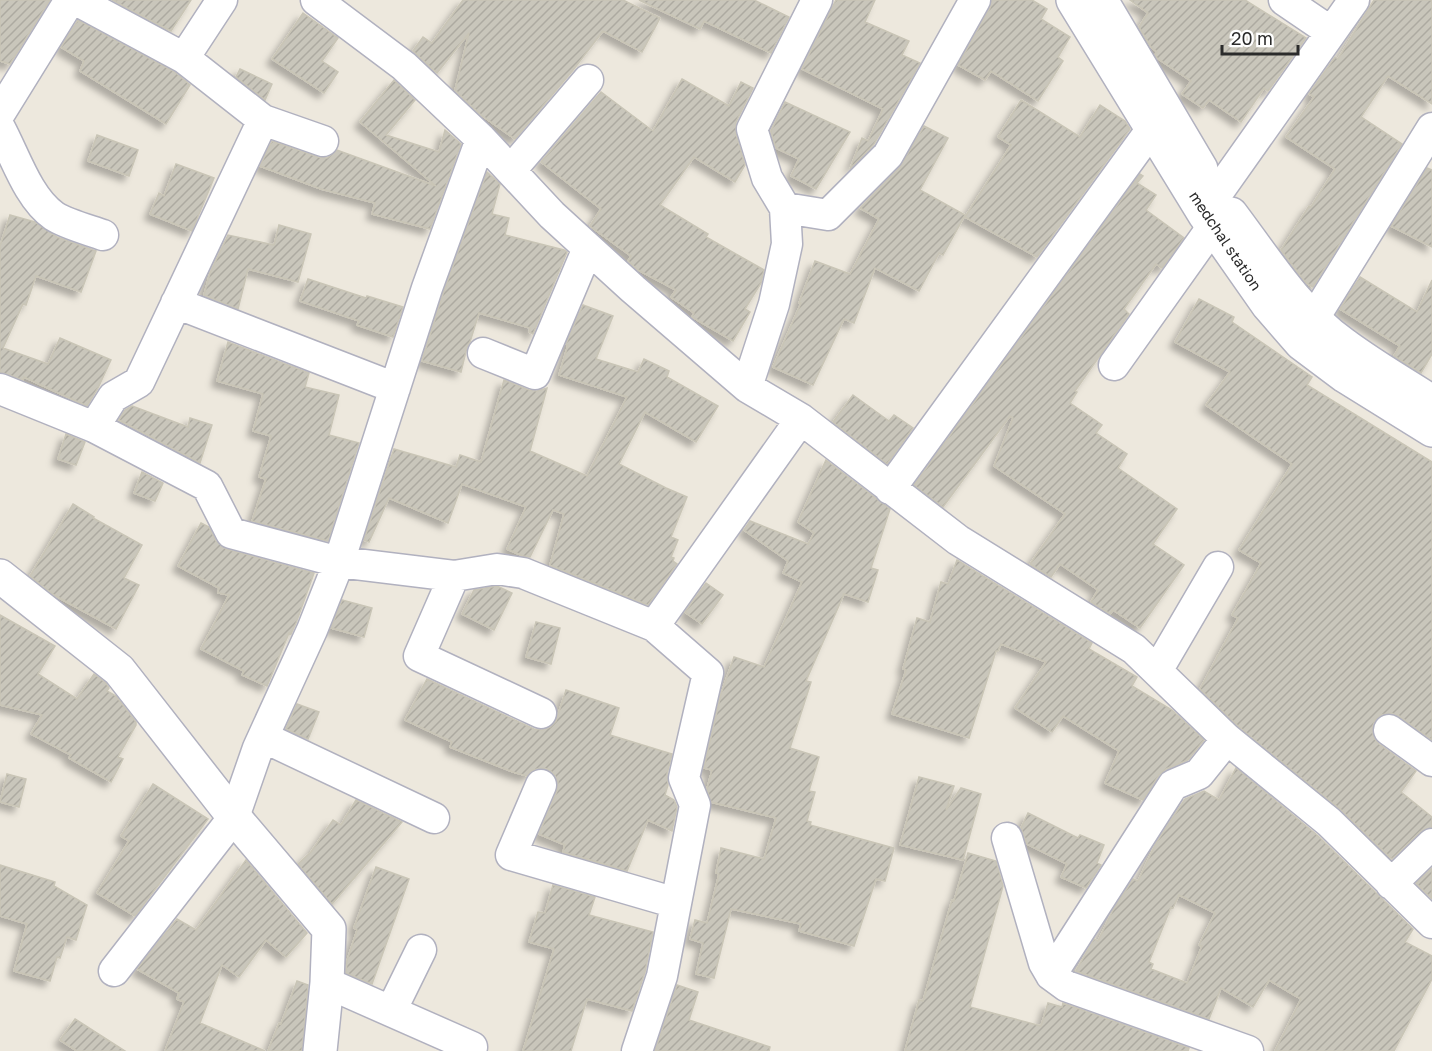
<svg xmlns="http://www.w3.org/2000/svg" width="1432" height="1051" font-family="'Golos Text',sans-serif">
  <defs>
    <pattern id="building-hatch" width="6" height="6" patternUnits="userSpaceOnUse" patternTransform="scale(1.5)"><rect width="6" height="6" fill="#c9c6bb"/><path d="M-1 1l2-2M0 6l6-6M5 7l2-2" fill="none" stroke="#adaaa1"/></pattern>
    <filter id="shadow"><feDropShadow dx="-5.5" dy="5.5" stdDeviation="3" flood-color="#0004"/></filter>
  </defs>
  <rect width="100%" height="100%" fill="#ede8dd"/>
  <path fill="url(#building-hatch)" stroke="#c9c5b6" stroke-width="1.5" fill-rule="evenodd" filter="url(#shadow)" d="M0,0H50L10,64L0,61Z
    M112,0H191L171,31Z
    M463,0H623L660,18L642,52L603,31L573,70L515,139L481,115L455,90L469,33L437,73L413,51L423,37L432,43Z
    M639,0H754L789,17L771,53L704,21L700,29Z
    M836,0H875L865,22L909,41L902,55L920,63L874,144L850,169L862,138L868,141L883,109L802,69Z
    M992,0H1032L1047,9L1041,19L1070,37L1058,57L1063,61L1038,101L991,71L985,80L958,65L990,8Z
    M1130,0H1245L1306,38L1268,91L1264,88L1241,122L1209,100L1203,108L1182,94L1191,81L1157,58L1155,55L1157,52L1151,47L1139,27L1148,13Z
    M1374,0H1432V104L1388,76L1361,117L1402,144L1313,287L1306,283L1281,250L1309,206L1311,207L1335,169L1286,137L1314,97L1309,94L1335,57L1338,59Z
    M303,13L338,38L322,61L338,72L324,93L272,59Z
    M78,20L175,72L190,85L166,124L80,71L84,61L61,47Z
    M240,69L272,84L265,100L236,77Z
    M682,79L729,106L741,82L753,88L736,122V134L745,165L735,182L694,157L660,205L708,234L706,237L764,270L761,283L745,309L750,312L733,341L692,317L694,313L671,297L676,290L638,270L628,261L631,256L590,226L601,209L541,162L601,92L653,131Z
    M394,80L415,100L386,135L439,152L445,130L461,144L430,229L372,214L375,203L321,189L260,166L272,141L318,157L327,158L337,150L436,186L360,122Z
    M1021,100L1080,137L1100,105L1125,121L1130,129L1037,257L965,217L1011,145L998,137Z
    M785,102L850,132L816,189L791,176L799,159L776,148L771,131Z
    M924,126L948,138L920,190L965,215L943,255L939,253L919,291L875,268L854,323L844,319L813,385L773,367L801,303H799L815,261L850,274L879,219L860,208L900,167Z
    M97,135L138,150L129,176L88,161Z
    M176,164L214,178L192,231L150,214L159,193L164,196Z
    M1427,168L1432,170V247L1391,226Z
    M487,172L500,184L492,214L509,218L505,235L564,250L567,252L533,334L529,332L530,328L479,313L470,342L467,347L461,372L422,361L443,294Z
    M1140,174L1143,176L1137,183L1156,195L1146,210L1184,238L1162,268L1156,264L1124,309L1129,314L1075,391L1077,392L1070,403L1102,425L1096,433L1127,454L1118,468L1177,509L1153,544L1184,565L1140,628L1113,610L1110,614L1091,602L1098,590L1060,564L1051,577L1030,564L1065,514L994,466L1013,418L1010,416L943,507L914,485Z
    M10,215L35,222L57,237L96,251L81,292L36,276L26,305L23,304L3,348L48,364L60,338L111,360L98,388L87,406L24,377L23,380L0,372V246Z
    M279,225L311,234L298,282L248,269L238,309L204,295L210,273L228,235L274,245Z
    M1360,277L1417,312L1432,280V354L1421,373L1394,356L1400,346L1340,309Z
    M308,279L366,298L367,296L403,307L393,337L357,325L359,321L300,301Z
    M1199,299L1234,317L1232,322L1312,377L1307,385L1432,462V740L1399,716L1391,713L1381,715L1375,720L1372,729L1374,738L1379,744L1416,771L1401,792L1432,817V827L1420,832L1392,859L1340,809L1238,726L1200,689L1238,618L1232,615L1261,563L1239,550L1292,464L1206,405L1230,372L1175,342Z
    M583,305L613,316L596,359L638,372L644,359L669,371L667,377L718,406L696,442L645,412L619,464L666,488L687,497L671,537L678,540L671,557L674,558L673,561L677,564L648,605L550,565L564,514L553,510L530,557L523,556L507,549L526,507L462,484L448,523L389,498L369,542L364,540L394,449L456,467L460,455L481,462L504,380L529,390L537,391L547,388L530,451L587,476L627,397L559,375L568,345L566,344Z
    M228,342L309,373L305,387L339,395L329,435L359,443L328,541L252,521L266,479L259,477L271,436L253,431L263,394L217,381Z
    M853,395L889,421L894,415L913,428L887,464L833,422Z
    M132,406L188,427L190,418L212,425L200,463L119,420L125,410Z
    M66,434L85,442L76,465L58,459Z
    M826,460L890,509L871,568L878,570L868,602L844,594L806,681L811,682L790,748L819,757L809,791L815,792L807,821L811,822L810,825L894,848L885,881L876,879L854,946L799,931L801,924L731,909L714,978L696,974L703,943L690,939L695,920L707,923L719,874L716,873L721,848L764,859L776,818L711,802L707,789L712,770L704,768L721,694L734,657L764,667L802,582L783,573L788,561L744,530L750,521L808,544L814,533L798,522Z
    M142,472L163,483L155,501L134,493Z
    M73,504L94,517L93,518L142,545L124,578L139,585L116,629L54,595L30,576Z
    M201,523L209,527L216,541L226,549L314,573L296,623L291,634L289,633L267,686L242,675L244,671L201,649L229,595L218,593L219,588L178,566Z
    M957,560L1092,643L1089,649L1137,677L1132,686L1172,710L1204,740L1188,760L1166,769L1159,775L1143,800L1105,783L1119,751L1063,716L1052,732L1015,708L1046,662L1001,644L998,651H996L969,738L892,714L906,670L903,669L917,618L930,622L941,582L948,584Z
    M706,583L723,595L702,624L685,612Z
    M497,586L512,593L494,630L462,614L474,590Z
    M342,600L372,608L364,637L331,628Z
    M0,615L55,646L38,674L77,699L94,674L106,683L109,688L107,691L116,696L136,722V725L118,757L123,759L111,782L69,758L71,755L31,734L42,715L0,705Z
    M536,622L560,628L551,664L526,657Z
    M427,679L534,729L542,730L550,727L556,721L566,690L619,708L610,735L672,754L667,774L668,785L665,795L674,800L677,807L672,831L648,820L627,871L563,852L565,845L539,834L557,791L558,782L554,774L548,769L540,768L531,771L527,776L513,772L450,747L452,742L405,720Z
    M297,704L319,712L308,739L286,729Z
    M1236,768L1317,835L1413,929L1405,942L1432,956V979L1394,1051H1275L1301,999L1269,980L1253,1007L1221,988L1209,1019L1076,971L1094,939L1098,941L1113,910L1133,879L1138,881L1156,843L1185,799L1204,791L1219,800ZM1179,895L1215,913L1199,945L1202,946L1187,983L1151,969L1153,964L1149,962L1171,907L1173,908Z
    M7,774L26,779L19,807L0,802Z
    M919,777L954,786L946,810L961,788L981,794L963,860L900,845Z
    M153,784L208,819L135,916L97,893L129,841L121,836Z
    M356,800L402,822L332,904L298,864L311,852L333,820L341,825Z
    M1028,813L1078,838L1080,835L1104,845L1097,863L1101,865L1086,888L1061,877L1067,864L1027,844L1021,828Z
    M968,853L996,861L1003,886L970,1007L1041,1026L1048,1003L1062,1007L1063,1003L1189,1048L1188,1051H905L919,1000L923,1001L952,900L954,901Z
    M246,860L307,933L286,957L266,940L239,977L222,965L200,1023L265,1051H165L184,1002L177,999L179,993L137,969L177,919L196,930Z
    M0,865L55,882L54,886L87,905L76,940L67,937L60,958L57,957L50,981L14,971L27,924L0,916Z
    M376,867L409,879L372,984L346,973L347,961L357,930L354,928Z
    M1432,868V899L1416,883Z
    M553,885L595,897L589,915L653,932L645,972L632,1011L587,999L571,1051H523L554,949L529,942L538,912L545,913Z
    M297,981L308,985L302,1051H268L279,1023L281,1024Z
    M677,985L698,992L689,1020L770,1047L769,1051H655Z
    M75,1019L125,1051H77L60,1040Z"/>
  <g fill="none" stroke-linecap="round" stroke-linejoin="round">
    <g stroke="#b1b1bf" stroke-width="33">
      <path id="minor" d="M76,0L184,58
        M222,0L184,58L263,120L323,141
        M316,0L404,66L481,139L552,215L633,289L747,387L801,419L958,540L1134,649L1227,739L1329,822L1432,923
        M1284,0L1331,32
        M0,113L70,0
        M0,128C15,156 28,198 54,216C66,224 89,230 103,235
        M511,170L588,80
        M1216,195L1354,0
        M785,208L828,215L888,155L975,0
        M176,303L395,388
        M1314,318L1432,128
        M483,353L535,374L588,248
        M1114,365L1213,226
        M747,387L774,304L787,244L785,208L767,178L752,129L817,0
        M0,389L94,427L207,486L231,533L339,562L454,576L497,569L523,573L654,626
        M94,427L113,397L139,382L263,120
        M890,489L1151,130
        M454,576L419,656L541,713
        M1157,671L1218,567
        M1389,730L1432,761
        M263,737L434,818
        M541,785L511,855L676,903
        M1007,838L1044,963L1051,975L1066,986L1248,1051
        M1391,884L1432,844
        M114,971L234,817L258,748L312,630L339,562L427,288L481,139
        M1051,975L1173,785L1199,774L1227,739
        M327,983L472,1047
        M391,1011L421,950
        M637,1051L662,976L695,805L684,778L708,673L654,626L801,419"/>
    </g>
    <g stroke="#b1b1bf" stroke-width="36">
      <path id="tertiary" d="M1073,0L1205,215L1268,305L1301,343L1345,376L1432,430
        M1101,0L1201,169
        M1231,214C1265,259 1297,311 1343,344C1371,365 1402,383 1432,402
        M0,576L119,670L234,817L329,929L327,983L320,1051"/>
    </g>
    <use href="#minor" stroke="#fff" stroke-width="30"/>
    <use href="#tertiary" stroke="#fff" stroke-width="33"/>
  </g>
  <g text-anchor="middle" stroke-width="6" stroke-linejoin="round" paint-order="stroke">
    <g font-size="15" fill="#2b2b2b" stroke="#fff">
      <text transform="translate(1225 241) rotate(56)" y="5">medchal station</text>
    </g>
  </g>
  <path d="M1222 45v9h76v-9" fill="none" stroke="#2b2b2b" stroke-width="3"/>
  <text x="1231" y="45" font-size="18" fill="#2b2b2b" stroke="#ffffff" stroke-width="4.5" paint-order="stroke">20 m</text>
</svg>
